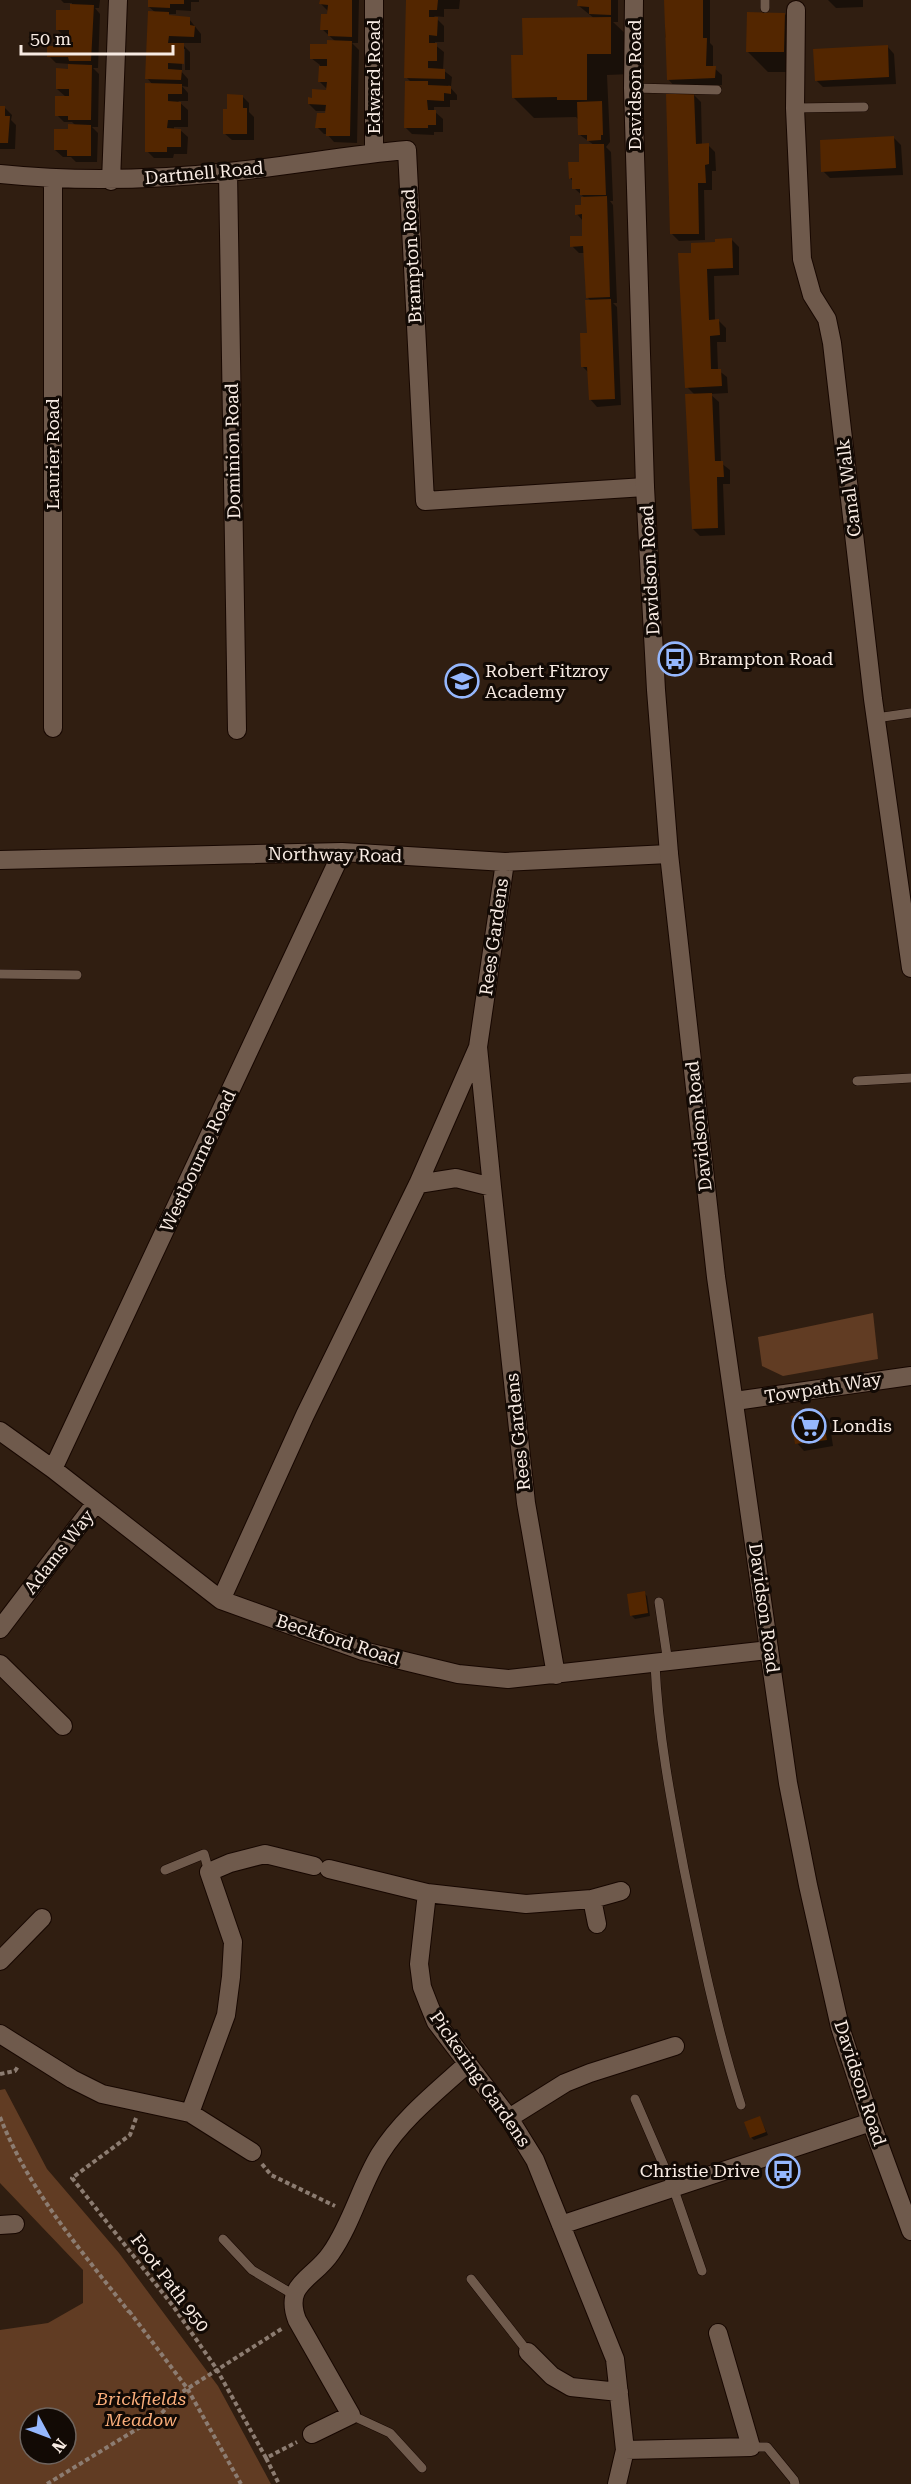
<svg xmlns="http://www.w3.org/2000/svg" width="911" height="2484" font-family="'Roboto Serif',serif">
  <rect width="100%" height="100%" fill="#301e11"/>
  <path fill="#613c23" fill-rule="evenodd" d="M873,1313L878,1359L783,1376L762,1366L758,1337Z
    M5,2089L47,2169L119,2253L218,2386L271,2484H0V2330L48,2323L83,2303V2270L0,2183V2090ZM30,2418H66V2454H30Z"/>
  <path fill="#0007" d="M61,0H100L99,8H95L100,14L98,68H93L99,74L98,127H92L98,133L97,162H76L71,157H63L55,150L70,130L76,126L72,122H64L57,115L66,97L57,89L70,71V64L56,63L49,56L66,38L57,29L71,11L72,3H64Z
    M149,0H199V2H191V11L176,10V14H166V17L189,19L201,34V43H181L190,52V70H185V49H182V70H180L188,79V87L182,86L188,93V101H178L188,110V127H174V130H180L188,137L187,154H174L173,158H154L147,151L153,85L147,78L156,13L149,7Z
    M321,0H359L358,43H352L359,50L357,143L334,142L327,134H324L317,127L327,111H316L309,104L329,91L319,81L320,65L311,58L336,42L322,29L329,12L321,4Z
    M408,0H460L459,9H444V17L434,16L444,26V42H435V45L444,52L443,70L452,77L451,86L448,85L457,95V100H450V107H434V111L443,119V132H434V135L412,134L405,127L411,82L406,77Z
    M579,0H618V22H613L631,39V74L607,75L610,142L606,147L611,152L613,201H610L613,205L617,303H613L617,307L621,405L597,407L590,399L589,373L582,366L589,334L591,301L587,297L585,253H579L572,246L584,237L583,221L577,214L586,199L574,188L573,181L570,178L594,145L580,135L579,120L576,117L534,118L513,97L524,56L595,19L579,6Z
    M665,0H710V43L713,46V67L722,75V85L675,87L668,79V40L665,37Z
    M828,0H863V7L836,8Z
    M785,14L805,35L804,72H768L747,51Z
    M887,46L894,54L896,84L823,87L816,80Z
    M694,95L701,102L702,145H708L715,152L716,171H712V190H704L705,240L679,241L672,234Z
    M242,96L249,103V112L254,117V140H232L224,133L229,111Z
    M0,107L5,108L12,115L11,120L16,125L15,149H0Z
    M894,138L901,145L903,175L830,178L823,171Z
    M732,240L739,247V275L714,276L715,321H719L726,328V342H717L718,370L727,377L728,393L710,394L719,402L721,463L730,470V484H723L725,535L700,536L693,529L695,395L687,387L693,254Z
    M822,1412L829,1420L833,1446L804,1451L797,1443Z
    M644,1593L647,1596L650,1616L635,1619L631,1615Z
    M760,2118L768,2135L754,2140L751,2137Z"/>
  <path fill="#532600" d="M148,0H184V4H170V8L148,7Z
    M320,0H352V37L328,36V30H320L321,14H327L328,5L319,4Z
    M406,0H438L437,10H429V17H438L437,36L429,35V43H437V61H428V68L445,69V79L404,78Z
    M578,0H611V15L589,14V7L577,6Z
    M664,0H703V38H707L706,66H716L715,78L667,80Z
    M70,4L94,5L91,61H69L68,57H47V46H56V36L69,37V30H56V10H70Z
    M148,11L169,12V15L190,17V25L195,26L194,37L169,36L168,43H184V64L168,63V69L182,70L181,80L145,79Z
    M747,12L785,13L784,52H746Z
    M611,17V54H587V100H557V97L512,98L511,55H523L522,18Z
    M327,40L352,41L350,136H326V128H315L317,113H325L326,105L308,104V97L312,98V89L326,90L327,82H318L319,66H327V59H310V44H327Z
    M888,45L889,77L815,81L813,49Z
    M68,64L92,65L91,120H68V116H55V96H69V89H56V68L68,69Z
    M405,81H428V85L451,86V94L444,93V101L427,100L428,110H436V125H428V128H404Z
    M145,83L182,84V94H168V101L181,102V120H168L167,128L181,129V147H167V152H145Z
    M694,93L696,144L709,143V164L705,165L706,183H698L699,234H670L666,94Z
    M227,94L243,95V108H247V134H223V109H227Z
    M602,101L603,135H601V140L587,141V135H578L577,102Z
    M0,106H5V116H10L8,143H0Z
    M68,124L91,125V156H67V150H54V129H68Z
    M894,136L896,168L821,172L820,140Z
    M579,144H604L606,195H580V189H572V178L569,179L568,162H579Z
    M607,196L610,297L586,298L583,246L570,247V236H582V214L575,215V205H581V197Z
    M732,238L733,268L707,269L709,320L719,319L720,335L710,336L711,369H721L722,386L685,388L678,253H691V243L715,242V239Z
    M611,299L615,399L589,400L587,367H581L580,333H587L585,300Z
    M712,393L715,461H723L724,477H717L718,528L692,529L685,394Z
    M822,1411L827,1440L795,1444L791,1416Z
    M645,1591L648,1613L630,1616L627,1594Z
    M760,2116L766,2132L750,2138L744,2122Z"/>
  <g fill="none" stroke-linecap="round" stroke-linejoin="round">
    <g stroke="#170701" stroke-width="10">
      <path id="service" d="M765,8V0
        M633,88L717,90
        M795,108L864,107
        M876,718L911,713
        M0,974L77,975
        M857,1081L911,1078
        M659,1602L668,1663
        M655,1664C658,1733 671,1801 684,1869C700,1948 716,2027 741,2105
        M165,1870L204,1854L209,1872
        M635,2099L673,2187L702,2271
        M223,2239L252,2270L294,2295
        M471,2279L528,2352
        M351,2415L390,2433L422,2468
        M751,2447H767L794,2480L795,2484"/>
    </g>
    <g stroke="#170701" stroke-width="20">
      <path id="minor" d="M796,10L795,108L802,259L812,295L827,319L832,343L873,699L911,968
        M374,153V0
        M228,172L237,730
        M0,174C77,182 153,180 229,172C289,166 348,155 407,150L425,501L645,487
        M53,180V728
        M111,181L118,0
        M0,860L342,852L505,862L669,854
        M478,1047L505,862
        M492,1187L526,1503L556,1675
        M735,1401L911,1376
        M0,1431L53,1469L221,1600L363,1651L458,1674L508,1679L769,1650
        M53,1469L342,852
        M221,1600L305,1415L418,1184L478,1047L492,1187L456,1178L418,1184
        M0,1629L95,1504
        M0,1664L63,1726
        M329,1869L427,1893
        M592,1899L621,1891
        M597,1924L592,1899L526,1904L427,1893L419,1964L422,1987L429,2005L436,2022L509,2118L535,2160L615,2359L625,2450L617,2484
        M0,1961L42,1918
        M0,2034L72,2079L102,2094L190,2113L226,2015L231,1977L233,1942L209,1872L230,1863L265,1854L314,1866
        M190,2113L252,2152
        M509,2118L565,2083L590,2073L675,2046
        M0,2225L15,2224
        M561,2225L871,2122
        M528,2352L552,2376L571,2387L619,2392
        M312,2434L351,2415L297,2320C283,2283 314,2279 331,2253C352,2223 361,2185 380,2154C402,2119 436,2092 466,2065
        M625,2450L751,2447L718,2333"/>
    </g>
    <g stroke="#170701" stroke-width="20">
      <path id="tertiary" d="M634,0L633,88L645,487L656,690L669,854L716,1277L788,1783L808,1885L840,2027L871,2122L911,2231"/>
    </g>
    <path stroke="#8c7c71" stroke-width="4" stroke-dasharray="4.5 3" stroke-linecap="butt" d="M0,2074L15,2071L19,2065
      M0,2117C29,2191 81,2250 129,2312
      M136,2118L130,2135L72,2178L173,2306L216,2368L266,2458L297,2442
      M262,2164L271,2175L335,2206
      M129,2311L187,2388L241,2484
      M266,2458L279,2484
      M47,2484L160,2415L179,2394L283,2328"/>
    <use href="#service" stroke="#6f5a4c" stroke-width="9"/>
    <use href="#minor" stroke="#6f5a4c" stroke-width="18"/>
    <use href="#tertiary" stroke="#6f5a4c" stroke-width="18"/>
  </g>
  <defs>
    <g id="bus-ring" transform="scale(1.725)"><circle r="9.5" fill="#120a05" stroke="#95b7fd" stroke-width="1.5"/><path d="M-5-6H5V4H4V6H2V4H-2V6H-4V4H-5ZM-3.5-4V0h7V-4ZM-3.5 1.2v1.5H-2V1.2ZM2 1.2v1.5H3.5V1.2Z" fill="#95b7fd"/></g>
    <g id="school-ring" transform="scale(1.725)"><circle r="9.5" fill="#120a05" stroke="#95b7fd" stroke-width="1.5"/><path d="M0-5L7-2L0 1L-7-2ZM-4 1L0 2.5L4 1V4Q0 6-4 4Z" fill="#95b7fd"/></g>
    <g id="supermarket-ring" transform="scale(1.725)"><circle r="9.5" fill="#120a05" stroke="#95b7fd" stroke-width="1.5"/><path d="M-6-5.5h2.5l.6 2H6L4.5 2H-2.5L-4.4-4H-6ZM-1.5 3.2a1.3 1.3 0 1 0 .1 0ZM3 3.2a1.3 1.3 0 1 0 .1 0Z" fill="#95b7fd"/></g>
  </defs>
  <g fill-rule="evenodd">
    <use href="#bus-ring" x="675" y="659"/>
    <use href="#school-ring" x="462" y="681"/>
    <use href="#supermarket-ring" x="809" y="1426"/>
    <use href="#bus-ring" x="783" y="2171"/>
  </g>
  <g text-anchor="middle" stroke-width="6" stroke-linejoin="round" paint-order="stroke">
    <g font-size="18" fill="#f8ebe3" stroke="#120a05">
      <text transform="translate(374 77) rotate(-90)" y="6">Edward Road</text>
      <text transform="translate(635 85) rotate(-90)" y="6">Davidson Road</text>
      <text transform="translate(204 173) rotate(-5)" y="6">Dartnell Road</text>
      <text transform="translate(412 256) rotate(-93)" y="6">Brampton Road</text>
      <text transform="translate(233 451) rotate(-91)" y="6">Dominion Road</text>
      <text transform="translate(53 454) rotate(-90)" y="6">Laurier Road</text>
      <text transform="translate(849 488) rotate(-97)" y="6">Canal Walk</text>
      <text transform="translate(650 570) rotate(-93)" y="6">Davidson Road</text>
      <text transform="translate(335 855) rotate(1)" y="6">Northway Road</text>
      <text transform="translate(494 937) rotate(-82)" y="6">Rees Gardens</text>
      <text transform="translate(699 1126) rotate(-96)" y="6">Davidson Road</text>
      <text transform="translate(198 1161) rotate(-65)" y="6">Westbourne Road</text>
      <text transform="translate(823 1388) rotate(-9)" y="6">Towpath Way</text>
      <text transform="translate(518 1432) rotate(-96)" y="6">Rees Gardens</text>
      <text transform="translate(59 1552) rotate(-52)" y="6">Adams Way</text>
      <text transform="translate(764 1608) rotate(82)" y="6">Davidson Road</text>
      <text transform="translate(338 1640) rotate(18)" y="6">Beckford Road</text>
      <text transform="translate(480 2079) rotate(55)" y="6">Pickering Gardens</text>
      <text transform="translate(860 2083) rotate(72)" y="6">Davidson Road</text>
      <text transform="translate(170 2283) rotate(53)" y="6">Foot Path 950</text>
    </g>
    <g font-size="18" fill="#f8ebe3" stroke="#120a05" text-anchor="start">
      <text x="698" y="665">Brampton Road</text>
      <text x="485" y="677">Robert Fitzroy<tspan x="485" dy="21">Academy</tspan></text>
      <text x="832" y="1432">Londis</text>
      <text x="760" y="2177" text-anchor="end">Christie Drive</text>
    </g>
    <g font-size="18" font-style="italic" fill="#faae7b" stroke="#120a05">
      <text x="141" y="2405">Brickfields<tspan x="141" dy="21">Meadow</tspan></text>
    </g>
  </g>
  <g transform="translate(48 2436) rotate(131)"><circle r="28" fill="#120a05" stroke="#6e645e" stroke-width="1.5"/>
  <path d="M0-4.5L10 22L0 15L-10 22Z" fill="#95b7fd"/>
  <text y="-9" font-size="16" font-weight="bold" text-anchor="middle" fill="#f8ebe3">N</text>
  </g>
  <path d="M21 45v9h152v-9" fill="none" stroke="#f8ebe3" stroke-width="3"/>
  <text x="30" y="45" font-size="18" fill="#f8ebe3" stroke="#120a05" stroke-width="4.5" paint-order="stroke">50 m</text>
</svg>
